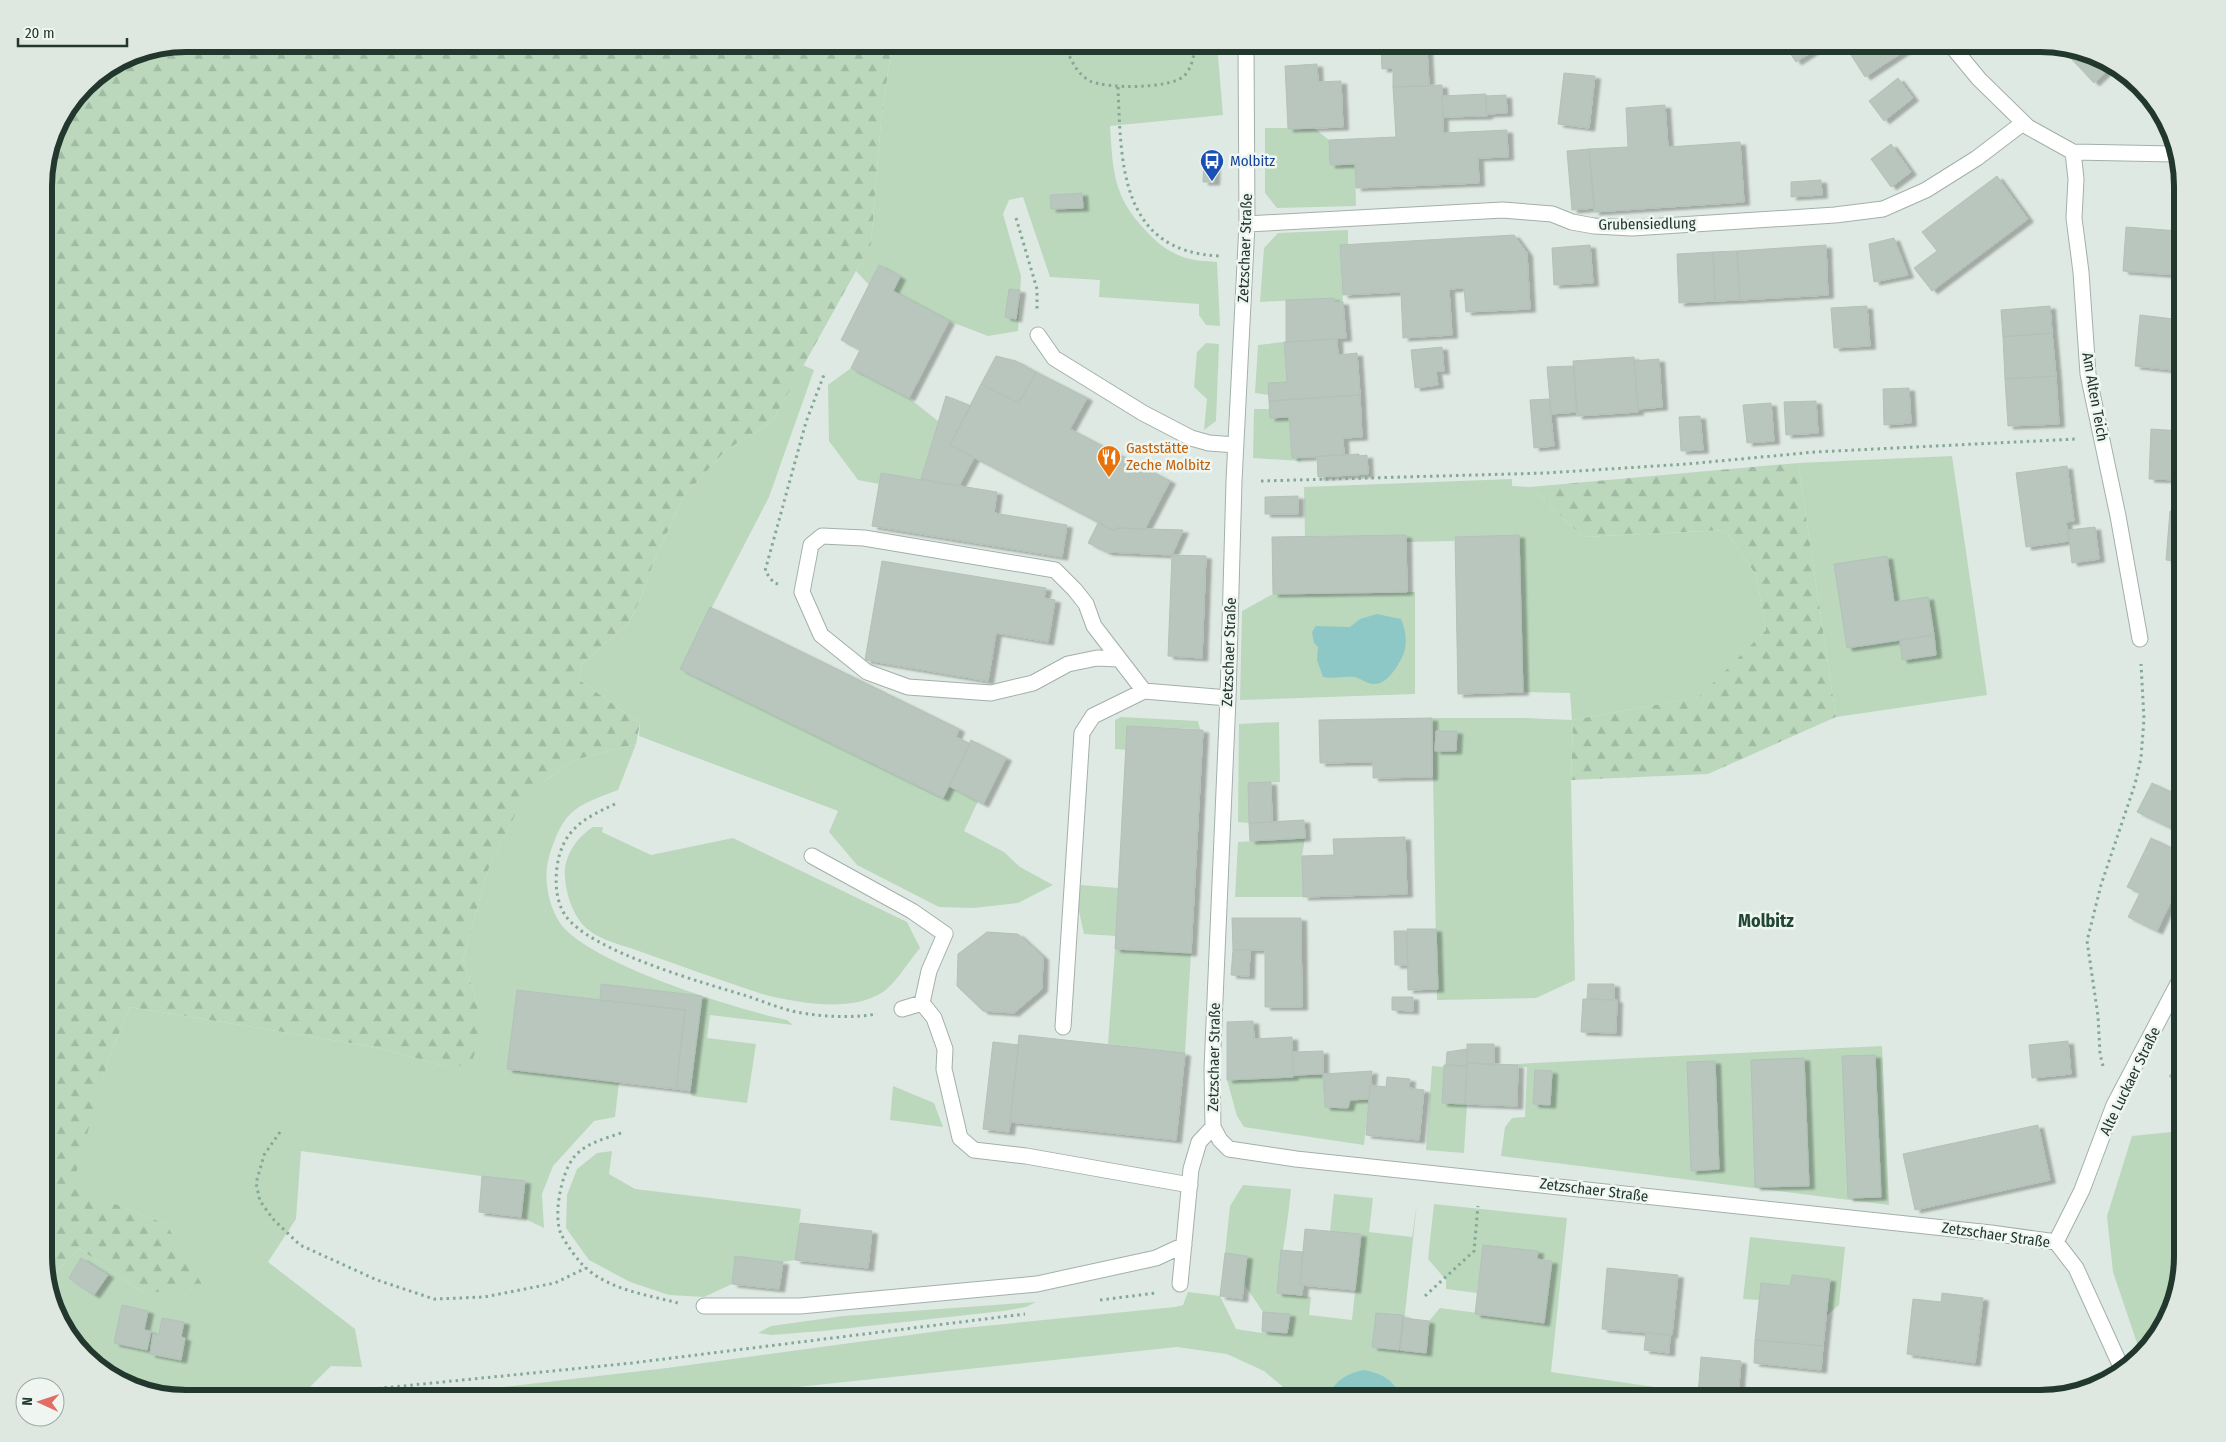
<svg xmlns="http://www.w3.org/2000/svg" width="2226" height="1442" font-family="'Fira Sans Condensed',sans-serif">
  <defs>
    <pattern id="forest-firs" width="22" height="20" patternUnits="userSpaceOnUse" patternTransform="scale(1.25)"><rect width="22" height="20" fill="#bbd8bd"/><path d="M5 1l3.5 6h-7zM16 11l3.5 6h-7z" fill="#a0baa3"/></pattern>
    <filter id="shadow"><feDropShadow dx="5.5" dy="3" stdDeviation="1" flood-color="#0004"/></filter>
  </defs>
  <rect width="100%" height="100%" fill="#dfe9e3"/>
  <path fill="#bbd8bd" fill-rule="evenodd" d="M892,44H1217L1223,115L1110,126C1113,172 1113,196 1146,231C1156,242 1168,252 1183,257C1193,261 1206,261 1217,262L1220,326L1206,325L1199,315V304L1099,297L1100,280L1050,277L1023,197L1009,200L1003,214L1021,276L1018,331L988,336L949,321L893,291L900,276L880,266L869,285L856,271L871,243L881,121ZM1081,193L1083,207L1051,209L1050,195Z
    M1265,128H1314L1329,140L1330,164H1355L1356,206L1277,208L1265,193Z
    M1348,230V245L1340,246L1343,302H1334L1333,298L1260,302L1264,248L1278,233Z
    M1284,342L1287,382L1269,395L1255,393L1258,345Z
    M1206,343L1219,344L1216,421L1204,430L1207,399L1194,387L1197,352Z
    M803,365L814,370L769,497L680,669L943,798L949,786L978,801L964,831L1004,852L1020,867L1053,885L1018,903L973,908L939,907L857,865L829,832L838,811L639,736L640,723L579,680L582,664L628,624L641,598L654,561L684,496L726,450L772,422Z
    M851,368L909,398L938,421L921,479L881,473L879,484L858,480L829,441L828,385Z
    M1254,409H1270V418L1289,417L1292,457H1300L1301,461L1253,458Z
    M1952,456L1987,695L1836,717L1798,463Z
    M1512,479V486L1530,487L1583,537L1725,530L1756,575L1766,630L1700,697L1573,720L1571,780L1575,980L1536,998L1437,1000L1432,718H1525L1572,720L1570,693L1523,692L1519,535L1455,537L1454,541L1406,542V535L1305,536L1304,487Z
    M1415,592V694L1240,700L1242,611L1273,594Z
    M1121,717L1198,721L1200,729L1128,726L1127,750L1115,749V720Z
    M1279,722L1280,782L1248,783L1249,823L1238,822L1239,724Z
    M636,744L618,790C573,807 564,810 549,857C543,877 548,905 560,923C589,964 736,1009 787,1020L793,1025L710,1015L707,1038L756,1044L747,1103L692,1096L690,1091L702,996L601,984L600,1000L517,990L507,1068L619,1082L615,1117L594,1121L553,1166L542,1194L544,1228L521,1217L525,1182L301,1151L296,1219L268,1262L355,1329L362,1367L331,1366L308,1389L343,1393L333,1398H186L107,1374L63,1327L48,1278L80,1249L144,1293L166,1224L71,1187L108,1061L130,1007L375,1047L448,1067L478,1005L463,959L488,870L520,804L547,779L574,760Z
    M593,827H603L602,832L651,855L733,838L907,922L920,948C910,960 895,984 883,992C851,1013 797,1003 762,994C720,980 678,965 636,950C622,945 601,940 590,931C574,920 566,895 565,877C563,857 577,837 593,827Z
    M1305,838L1302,856L1303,897H1235L1238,842Z
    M1081,885L1118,888L1116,936L1084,934L1077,902Z
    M1115,949L1191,953L1185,1053L1108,1044Z
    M1882,1046L1889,1205L1501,1156L1505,1127L1512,1118L1525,1117L1527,1067L1494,1065Z
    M1432,1066L1444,1067L1442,1103L1467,1104L1464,1153L1426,1150Z
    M1323,1074L1325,1107L1348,1108L1350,1100L1369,1099L1364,1145L1244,1127L1237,1116L1227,1080Z
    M893,1086L934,1103L943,1127L890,1120Z
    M2182,1131V1256L2158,1335L2140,1352L2113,1272L2107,1216L2132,1136Z
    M612,1151L609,1174L635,1189L801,1209L795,1260L783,1262L735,1256L732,1284L704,1297L669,1295L630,1282L589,1260L566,1228L567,1195L577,1169L597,1153Z
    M1243,1185L1291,1189C1288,1224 1281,1258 1277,1293L1311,1297L1309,1315L1352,1320L1361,1235L1330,1231L1334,1194L1373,1198L1369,1232L1412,1237L1417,1203L1401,1350L1426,1352L1429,1321L1440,1308L1544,1322L1552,1261L1537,1259V1251L1483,1245L1477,1293L1446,1289V1280L1428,1259L1434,1204L1567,1218L1551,1372L1731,1398H1296L1264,1371L1227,1354L1177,1347L693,1398H409L667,1368L954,1329L1175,1307L1183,1305L1188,1292L1220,1296L1236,1329L1262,1333L1263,1312L1244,1284L1247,1256L1225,1253L1230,1206Z
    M1750,1237L1845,1247L1839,1305L1826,1316L1829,1279L1792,1275L1790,1286L1762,1283L1759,1300L1743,1299Z
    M1036,1302L1026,1307L1003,1311L823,1331L771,1335L758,1333L771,1326L843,1316Z"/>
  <path fill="url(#forest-firs)" d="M186,44H892L881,121L871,244L772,422L726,450L684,496L654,561L641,598L628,624L582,664L579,680L640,723L636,744L574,760L547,779L520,805L488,870L463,959L478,1005V1044L471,1064L448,1067L375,1047L130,1007L108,1061L72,1187L166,1224L204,1288L144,1293L80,1249L48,1278L44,1265V177L55,131L86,85L132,54Z
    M1798,463L1836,717L1708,774L1571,780L1573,720L1699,697L1766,630L1756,575L1725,530L1583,537L1530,487Z"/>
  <path fill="#8dc8c6" d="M1377,614L1401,619C1405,628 1407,638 1405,649C1403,659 1390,680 1380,683C1368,687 1362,678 1354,677C1344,676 1334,679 1323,677L1317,660L1318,647L1314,643L1312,632L1316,626L1350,627L1360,619Z
    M1363,1370C1382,1373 1394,1380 1402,1398H1328C1334,1381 1346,1374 1363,1370Z"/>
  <path fill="#b8c6be" stroke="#b3c1b9" filter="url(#shadow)" d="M1784,44H1824L1796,62Z
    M1844,44H1901L1906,50L1865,77Z
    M1427,47L1429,86L1393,87V68L1382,69L1381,49Z
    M2064,51L2112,66L2094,83Z
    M1317,64L1318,82L1341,81L1343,127L1288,129L1285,66Z
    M1564,73L1595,76L1589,128L1558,124Z
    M1898,78L1913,98L1884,121L1869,101Z
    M1442,85L1443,133L1507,130L1508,157L1478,158L1479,183L1356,188L1355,164L1330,165L1329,140L1396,137L1393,87Z
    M1486,94L1487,116L1443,117L1442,96Z
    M1506,95L1507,113L1486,114V96Z
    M1665,105L1668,147L1740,142L1744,202L1594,212L1589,149L1628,147L1626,108Z
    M1891,144L1911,172L1891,187L1871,159Z
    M1589,149L1595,208L1572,210L1567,151Z
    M1204,158L1215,159L1214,182H1203Z
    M1997,176L2028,219L1932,291L1914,268L1937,251L1922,232Z
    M1821,180L1822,195L1791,197V182Z
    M1082,193L1083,208L1051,209L1050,195Z
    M2126,227L2179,231L2176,275L2123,271Z
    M1514,235L1527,253L1530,309L1466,312L1464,288L1449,289L1452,335L1403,338L1401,292L1343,295L1340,245Z
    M1894,238L1908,275L1874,282L1869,244Z
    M1590,245L1593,283L1554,285L1552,248Z
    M1826,245L1828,295L1740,300L1737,251Z
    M1737,251L1740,300L1715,301L1713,252Z
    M1713,252L1715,301L1679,303L1677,254Z
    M879,265L900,277L893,291L949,321L909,398L851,368L860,350L841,340Z
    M1009,289L1020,290L1016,319L1005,317Z
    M1334,298V302H1343L1346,338L1286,342V300Z
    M1867,306L1870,346L1834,348L1831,308Z
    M2050,306L2052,333L2003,337L2001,310Z
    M2140,315L2182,320V371L2135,366Z
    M2052,333L2056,376L2005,379L2003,337Z
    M1337,339L1338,355L1357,353L1360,395L1269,401L1268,383L1287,382L1284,342Z
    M1442,347L1444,371H1436L1438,385L1415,388L1411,350Z
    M996,356L1016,361L1036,372L1019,403L981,384Z
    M1634,357L1638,412L1577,416L1573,361Z
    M1659,359L1662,407L1638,409L1634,361Z
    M1574,366L1577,412L1551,414L1547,367Z
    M1036,372L1087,398L1070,429L1170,481L1145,529L1116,528L1115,531L950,445L981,384L1019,403Z
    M2056,376L2059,424L2008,426L2005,379Z
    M1909,388L1911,423L1884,425L1883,389Z
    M1360,395L1362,437L1343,438L1344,455L1292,458L1289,417L1270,418L1269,401Z
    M946,396L971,406L950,445L974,458L959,486L921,479Z
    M1549,399L1554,446L1534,448L1530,400Z
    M1816,401L1818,433L1786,435L1784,402Z
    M1771,403L1774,441L1747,443L1743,405Z
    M1700,416L1703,450L1681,451L1679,417Z
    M2151,429L2182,431V480L2149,479Z
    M1359,454V456L1367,455L1368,474L1318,477L1317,456Z
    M2067,466L2074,521L2066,522L2069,541L2026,547L2016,473Z
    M881,473L997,492L994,513L1067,525L1062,557L872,526Z
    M1298,496V514H1265V497Z
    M2170,511L2182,512V562L2166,560Z
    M1098,523L1115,531L1116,528L1183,530L1172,555L1107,552L1088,543Z
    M2095,527L2099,559L2072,563L2068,530Z
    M1406,535L1407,592L1273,594L1272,537Z
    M1519,535L1523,692L1458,694L1455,537Z
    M1172,555L1206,556L1202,658L1168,656Z
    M1887,556L1894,602L1928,597L1934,635L1847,648L1834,564Z
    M882,561L1046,588L1044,598L1055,600L1048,642L996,633L988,681L865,660Z
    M710,607L959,729L956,737L970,744L943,798L680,669Z
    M1934,635L1936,655L1902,660L1900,640Z
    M1432,718V777L1373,778V762L1320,763L1319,720Z
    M1127,726L1203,730L1191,953L1115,949Z
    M1436,731H1457L1456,751H1435Z
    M971,740L1006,758L983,804L949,786Z
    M1271,782L1272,822L1249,823L1248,783Z
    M2152,783L2182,797V809L2173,829L2137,812Z
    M1304,820L1305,838L1250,841L1249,823Z
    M1405,837L1407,894L1303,897L1302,856L1334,855L1333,839Z
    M2151,838L2182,853V878L2157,931L2128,917L2140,893L2127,887Z
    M1232,918H1301L1302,1007H1265V950H1233Z
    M1407,929H1436L1438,989L1408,990Z
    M1394,931H1406L1408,965H1395Z
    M987,932L1018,934L1043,957L1042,989L1014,1013L983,1011L957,986L958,954Z
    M1233,950H1250L1249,976L1231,975Z
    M601,984L702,996L690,1091L676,1089L685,1010L600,1000Z
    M1588,984H1614V1000L1587,999Z
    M517,990L685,1010L676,1089L507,1069Z
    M1392,997H1413V1011L1392,1010Z
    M1583,999L1617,1000L1616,1033L1581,1032Z
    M1253,1021L1254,1039L1292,1037L1293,1077L1227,1080V1022Z
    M1019,1035L1185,1053L1176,1140L1010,1122Z
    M2068,1041L2071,1074L2032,1078L2029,1045Z
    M993,1042L1019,1045L1009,1132L983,1129Z
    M1467,1044H1494V1065L1467,1063Z
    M1467,1049V1066L1446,1065L1447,1052Z
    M1323,1051V1074L1294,1075L1292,1052Z
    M1875,1055L1881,1197L1848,1198L1842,1056Z
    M1804,1058L1809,1186L1755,1187L1751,1060Z
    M1715,1061L1719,1169L1691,1171L1687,1062Z
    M1467,1063L1518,1065L1517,1106L1465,1104Z
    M2182,1063V1089L2169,1076Z
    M1444,1065L1467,1066L1465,1104L1442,1103Z
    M1535,1070L1552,1071L1550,1105L1533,1104Z
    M1372,1071L1369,1099L1350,1100L1348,1108L1325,1107L1323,1074Z
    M1387,1077L1410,1079L1409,1088L1424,1090L1419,1140L1366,1135L1370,1085L1386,1087Z
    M2038,1125L2050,1180L1915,1210L1903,1154Z
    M482,1176L525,1181L521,1217L479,1212Z
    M800,1223L872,1231L868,1268L795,1260Z
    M1305,1229L1361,1234L1355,1290L1300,1285Z
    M1483,1245L1538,1251L1537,1259L1552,1261L1544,1323L1475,1314Z
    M1281,1250L1303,1252L1300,1285H1303L1302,1295L1277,1293Z
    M1225,1253L1247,1256L1242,1299L1220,1296Z
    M735,1256L783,1262L779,1289L732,1284Z
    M81,1258L108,1275L94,1295L69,1278Z
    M1607,1268L1678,1275L1672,1335L1602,1329Z
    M1792,1275L1830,1279L1823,1346L1755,1340L1761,1283L1790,1286Z
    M1942,1293L1983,1298L1975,1363L1907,1354L1913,1299L1941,1302Z
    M122,1305L148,1311L144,1330L151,1331L147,1350L114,1343Z
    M1263,1312L1290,1314L1287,1333L1262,1331Z
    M1376,1313L1403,1315L1399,1350L1372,1347Z
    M162,1318L184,1322L181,1337L185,1338L181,1360L150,1354L153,1334L159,1335Z
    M1404,1318L1429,1321L1426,1353L1400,1350Z
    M1646,1333L1670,1335L1669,1353L1644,1350Z
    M1755,1340L1823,1346L1821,1370L1754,1363Z
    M1701,1357L1741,1361L1738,1398L1698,1395Z
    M2031,1390L2032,1398H1999L1998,1393Z"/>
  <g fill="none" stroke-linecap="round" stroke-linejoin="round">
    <g stroke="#a3b0a9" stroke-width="17">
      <path id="minor" d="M1246,44L1247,224L1234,481L1228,698L1212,1069L1213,1127L1220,1140L1229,1149L1296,1159L1991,1233L2056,1242L2076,1268L2122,1369
        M1950,44L1979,79L2028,127L2073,152L2174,154
        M2073,152L2076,179L2074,218L2081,272L2088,374L2118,516L2140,639
        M1247,224L1503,210L1552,214L1572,222L1594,226L1632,228L1835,215L1883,209L1926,190L1977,158L2023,123
        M1038,335L1054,358L1143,413L1191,438L1209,443L1236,445
        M1119,659L1097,658L1068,664L1033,683L991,693L908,687L867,672L821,635L802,592L811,545L822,536L864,538L1055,570L1075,590L1086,604L1094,626L1144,691
        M812,856L912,911L945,934L929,971L922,1003
        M902,1009L922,1003L934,1018L945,1049L944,1069L960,1138L974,1150L1026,1156L1190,1185
        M1063,1027L1082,733L1093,716L1144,691L1228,698
        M2056,1242L2082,1190L2114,1105L2182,976
        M1180,1284L1191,1169L1199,1142L1213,1127
        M704,1306H800L1037,1284L1156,1258L1184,1245"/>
    </g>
    <path stroke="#83a996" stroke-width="3" stroke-dasharray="2.5 4" stroke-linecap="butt" d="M1065,44C1070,59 1076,73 1090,81C1107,89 1170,89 1184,76C1192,68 1195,54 1194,44
      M1118,87C1121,164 1120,252 1220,256
      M1016,218L1037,289V310
      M1261,481L1546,473L1687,464L1815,452L2076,439
      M778,584L774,583L765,571L806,422L825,372
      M615,804C584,818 562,830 557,867C555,883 556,901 565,915C589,951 704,983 747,996C765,1002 783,1010 802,1013C827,1017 852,1018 877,1014
      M2103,1066L2100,1054L2098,1016L2087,941L2101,885L2135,784L2141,758L2144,719L2141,664
      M280,1132L264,1155L256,1183L260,1201L273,1219L300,1245L377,1280L434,1299L484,1297L555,1283L586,1268
      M621,1133C604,1139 586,1143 574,1157C561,1173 553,1216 561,1234C566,1244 578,1261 586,1268C610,1290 648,1295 678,1303
      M1425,1296L1474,1251L1478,1206
      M1100,1300L1156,1293
      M347,1398L373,1389L632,1363L1025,1314"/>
    <use href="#minor" stroke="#fff" stroke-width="15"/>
  </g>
  <defs>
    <g id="bus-pin" transform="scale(1.25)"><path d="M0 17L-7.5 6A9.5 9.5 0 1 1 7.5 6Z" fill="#1a4fb4" stroke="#eff6f1"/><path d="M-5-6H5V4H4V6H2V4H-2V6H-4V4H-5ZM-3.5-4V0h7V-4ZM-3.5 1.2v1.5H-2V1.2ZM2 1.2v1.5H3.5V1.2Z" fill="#fff"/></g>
    <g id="restaurant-pin" transform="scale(1.25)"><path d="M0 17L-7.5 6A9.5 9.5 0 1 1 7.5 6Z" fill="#e8710a" stroke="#eff6f1"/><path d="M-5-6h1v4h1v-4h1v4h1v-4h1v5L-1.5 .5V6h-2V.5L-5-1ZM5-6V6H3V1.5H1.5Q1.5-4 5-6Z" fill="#fff"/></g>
  </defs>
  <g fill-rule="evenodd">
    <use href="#bus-pin" x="1212" y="161"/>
    <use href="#restaurant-pin" x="1109" y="457"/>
  </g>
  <g text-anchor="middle" stroke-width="5" stroke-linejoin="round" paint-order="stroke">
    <g font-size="15" fill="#164399" stroke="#eff6f1" text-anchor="start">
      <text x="1230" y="166">Molbitz</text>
    </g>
    <g font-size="15" fill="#22372e" stroke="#eff6f1">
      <text transform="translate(1647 224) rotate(-1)" y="5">Grubensiedlung</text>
      <text transform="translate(1245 248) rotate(-88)" y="5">Zetzschaer Straße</text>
      <text transform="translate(2095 397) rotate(80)" y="5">Am Alten Teich</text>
      <text transform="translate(1229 652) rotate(-88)" y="5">Zetzschaer Straße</text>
      <text transform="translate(1214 1057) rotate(-89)" y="5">Zetzschaer Straße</text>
      <text transform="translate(2130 1081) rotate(-64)" y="5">Alte Luckaer Straße</text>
      <text transform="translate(1594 1190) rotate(7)" y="5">Zetzschaer Straße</text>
      <text transform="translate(1996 1235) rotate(8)" y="5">Zetzschaer Straße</text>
    </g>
    <g font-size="15" fill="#c56008" stroke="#eff6f1" text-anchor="start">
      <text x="1126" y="453">Gaststätte<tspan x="1126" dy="17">Zeche Molbitz</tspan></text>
    </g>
    <g font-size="18" font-weight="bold" fill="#214636" stroke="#eff6f1">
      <text x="1766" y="927">Molbitz</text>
    </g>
  </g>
  <path d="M0 0H2226V1442H0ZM186 52H2040A134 134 0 0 1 2174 186V1256A134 134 0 0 1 2040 1390H186A134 134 0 0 1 52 1256V186A134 134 0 0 1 186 52Z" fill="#dfe7e1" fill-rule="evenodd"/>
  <path fill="none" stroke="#22372e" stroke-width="6" d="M186 52H2040A134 134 0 0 1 2174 186V1256A134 134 0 0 1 2040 1390H186A134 134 0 0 1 52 1256V186A134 134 0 0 1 186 52Z"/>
  <g transform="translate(40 1402) rotate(273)"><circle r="24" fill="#eff6f1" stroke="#9daaa3"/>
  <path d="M0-4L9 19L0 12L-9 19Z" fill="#e16d65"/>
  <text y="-8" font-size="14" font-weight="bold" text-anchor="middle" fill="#22372e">N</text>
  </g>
  <path d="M18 38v8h109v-8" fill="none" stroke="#22372e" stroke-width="2.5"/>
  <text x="25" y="38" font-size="15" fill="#22372e" stroke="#eff6f1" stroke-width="4" paint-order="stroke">20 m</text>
</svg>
